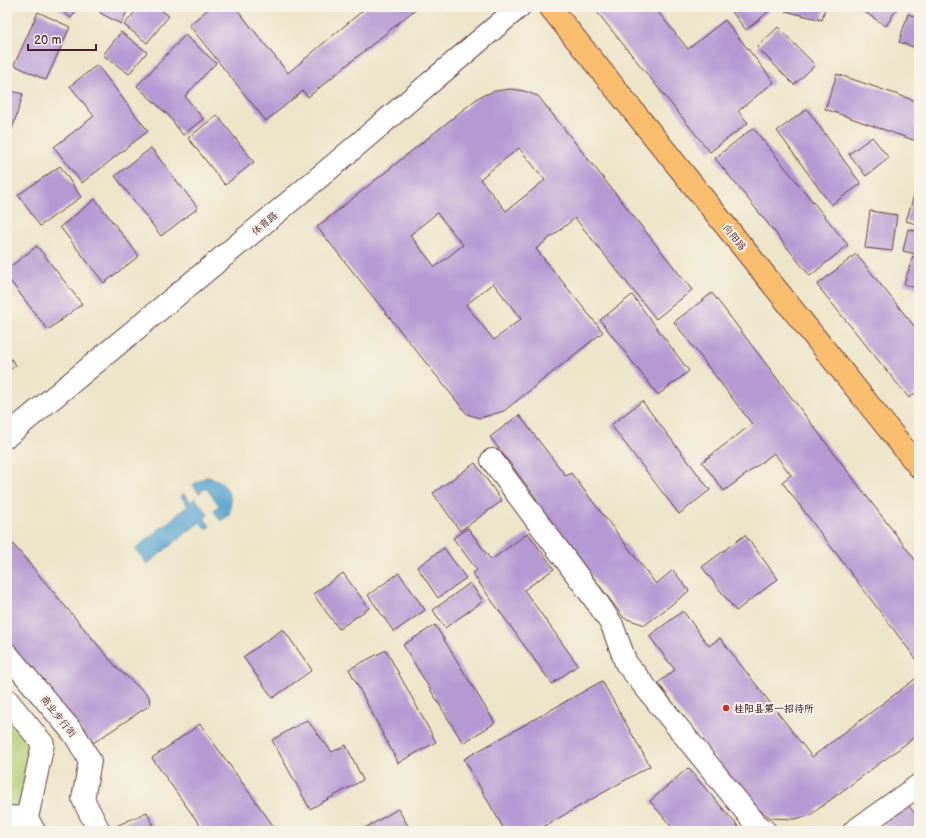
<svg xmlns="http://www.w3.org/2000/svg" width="926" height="838" font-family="'Balsamiq Sans','LXGW WenKai TC',sans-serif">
  <rect width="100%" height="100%" fill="#f7f3e8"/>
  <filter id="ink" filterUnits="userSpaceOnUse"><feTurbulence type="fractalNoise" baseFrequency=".025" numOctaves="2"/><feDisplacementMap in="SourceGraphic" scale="8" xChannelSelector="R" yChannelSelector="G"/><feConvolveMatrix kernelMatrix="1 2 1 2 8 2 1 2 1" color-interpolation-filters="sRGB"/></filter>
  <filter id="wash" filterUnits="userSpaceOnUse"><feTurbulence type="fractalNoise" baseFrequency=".012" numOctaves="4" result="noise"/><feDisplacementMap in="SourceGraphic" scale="16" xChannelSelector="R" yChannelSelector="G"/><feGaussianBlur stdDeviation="0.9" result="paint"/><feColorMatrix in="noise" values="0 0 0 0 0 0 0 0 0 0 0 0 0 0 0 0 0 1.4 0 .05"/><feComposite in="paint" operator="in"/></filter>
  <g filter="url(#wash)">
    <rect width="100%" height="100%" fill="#ede5c8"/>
    <path fill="#b3d178" stroke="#7e7852" d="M7,711L32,739L19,809L7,808Z"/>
    <path fill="#57a5d0" stroke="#50627e" d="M206,477C226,479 234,496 229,515L221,521L214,511L219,505L206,488L199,493L193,485Z
      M184,494L191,502L195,498L208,515L204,518L210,526L206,529L200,522L147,564L135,549L188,506L181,496Z"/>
    <g id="blocks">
      <path fill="#b499d3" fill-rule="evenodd" d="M56,7H79L71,18Z
        M103,7H129L121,24L100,13Z
        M139,7H157L169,16L147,43L124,25Z
        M211,7H235L288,73L367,7H418L308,97L303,91L266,121L189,25Z
        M593,7H654L688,49L725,20L774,82L738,111L748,123L710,152Z
        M728,7H770L772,9L746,30Z
        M786,7H825L822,20L785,11Z
        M857,7H898L886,26Z
        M38,12L70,27L46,80L14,65Z
        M908,14L919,18V49L899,42Z
        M778,27L815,65L794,85L757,47Z
        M121,32L147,52L129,74L103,55Z
        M185,35L216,63L185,96L203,119L183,135L168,115L137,86Z
        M97,65L148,131L82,183L54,147L94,116L70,86Z
        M837,74L919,102V142L825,109Z
        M511,89L524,91L538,96L692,290L656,319L575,218L536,249L603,332L504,411L480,418L467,414L317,227L479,97L495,91ZM519,148L545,180L506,211L480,179ZM437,213L463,245L435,267L410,235ZM493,283L521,319L494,340L466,305Z
        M7,90L23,94L7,146Z
        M807,109L861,184L831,205L777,131Z
        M217,115L254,162L225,185L188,138Z
        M753,128L848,245L810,276L715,158Z
        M872,137L889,158L866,176L849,154Z
        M151,148L198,208L161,236L115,176Z
        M60,166L81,197L40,226L18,195Z
        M915,192L919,194V225L906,221Z
        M95,199L139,256L104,283L60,227Z
        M870,211L897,215L892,251L865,248Z
        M908,229L919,232V255L903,251Z
        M37,246L82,304L48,330L7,277V269Z
        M856,254L919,332V390L909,398L817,285Z
        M913,256L919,258V289L904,284Z
        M712,293L919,565V663L782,482L791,475L774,453L724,491L702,462L752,424L674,322Z
        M632,295L689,371L658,395L600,320Z
        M7,354L16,365L7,372Z
        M642,401L710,490L679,514L611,425Z
        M519,415L566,476L571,473L656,584L673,570L689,591L645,625L624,618L535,501L537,499L490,437Z
        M475,463L502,501L460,531L433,493Z
        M468,528L491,560L528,533L554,569L524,590L578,665L552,684L472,573L477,570L453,538Z
        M745,535L778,579L736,611L702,567Z
        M7,537L118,669L149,696L150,705L81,751L83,732L7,643Z
        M444,548L466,578L438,598L417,567Z
        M343,573L369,608L339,629L313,594Z
        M399,573L425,610L394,632L368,595Z
        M470,583L483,601L445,628L433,610Z
        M683,611L709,646L720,638L812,757L919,676V734L810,815L795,819L771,818L750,804L658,683L675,670L649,636Z
        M435,625L495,723L463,743L403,645Z
        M283,629L312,670L273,698L243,657Z
        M386,650L436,742L398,763L349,669Z
        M602,681L650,766L536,831H505L464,759Z
        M307,720L332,752L346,745L363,780L310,809L272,740Z
        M200,724L277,831H204L152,758Z
        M688,768L742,831H675L650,801Z
        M908,805L919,819V831H888L883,824Z
        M398,809L411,831H360Z
        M147,812L155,831H116L114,827Z"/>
    </g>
  </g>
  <g filter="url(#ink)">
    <use href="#blocks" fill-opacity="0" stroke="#623d43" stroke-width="1"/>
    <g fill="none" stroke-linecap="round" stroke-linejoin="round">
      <g stroke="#623d43" stroke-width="24">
        <path id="minor" d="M7,436L329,169L519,7
          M492,460L599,605L612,625L626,663L755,823L765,831
          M7,654L75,735L90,761L83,799L99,831
          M7,700L43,744L27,818L34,831
          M7,817L27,818
          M854,831L919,785"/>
      </g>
      <g stroke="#623d43" stroke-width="24">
        <path id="major" d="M550,7L919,467"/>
      </g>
      <use href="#minor" stroke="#fff" stroke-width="22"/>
      <use href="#major" stroke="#f9be6d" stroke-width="22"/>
    </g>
  </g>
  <circle fill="#c8321e" stroke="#f7f3e8" stroke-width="1.5" cx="726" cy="708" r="4"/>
  <g text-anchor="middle" stroke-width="4" stroke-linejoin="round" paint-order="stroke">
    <g font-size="10" fill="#4a1f2b" stroke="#f7f3e8">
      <text transform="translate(264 223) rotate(-40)" y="4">体育路</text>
      <text transform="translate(735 237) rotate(51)" y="4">向阳路</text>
      <text transform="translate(59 716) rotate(51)" y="4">商业步行街</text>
    </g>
    <g font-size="10" font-weight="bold" fill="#4a1f2b" stroke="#f7f3e8" text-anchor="start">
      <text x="734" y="712">桂阳县第一招待所</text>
    </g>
  </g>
  <rect width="926" height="838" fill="none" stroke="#f7f3e8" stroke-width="24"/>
  <path d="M28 44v6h68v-6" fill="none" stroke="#4a1f2b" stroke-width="2"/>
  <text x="34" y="44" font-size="12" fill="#4a1f2b" stroke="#f7f3e8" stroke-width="3" paint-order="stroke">20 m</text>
</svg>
